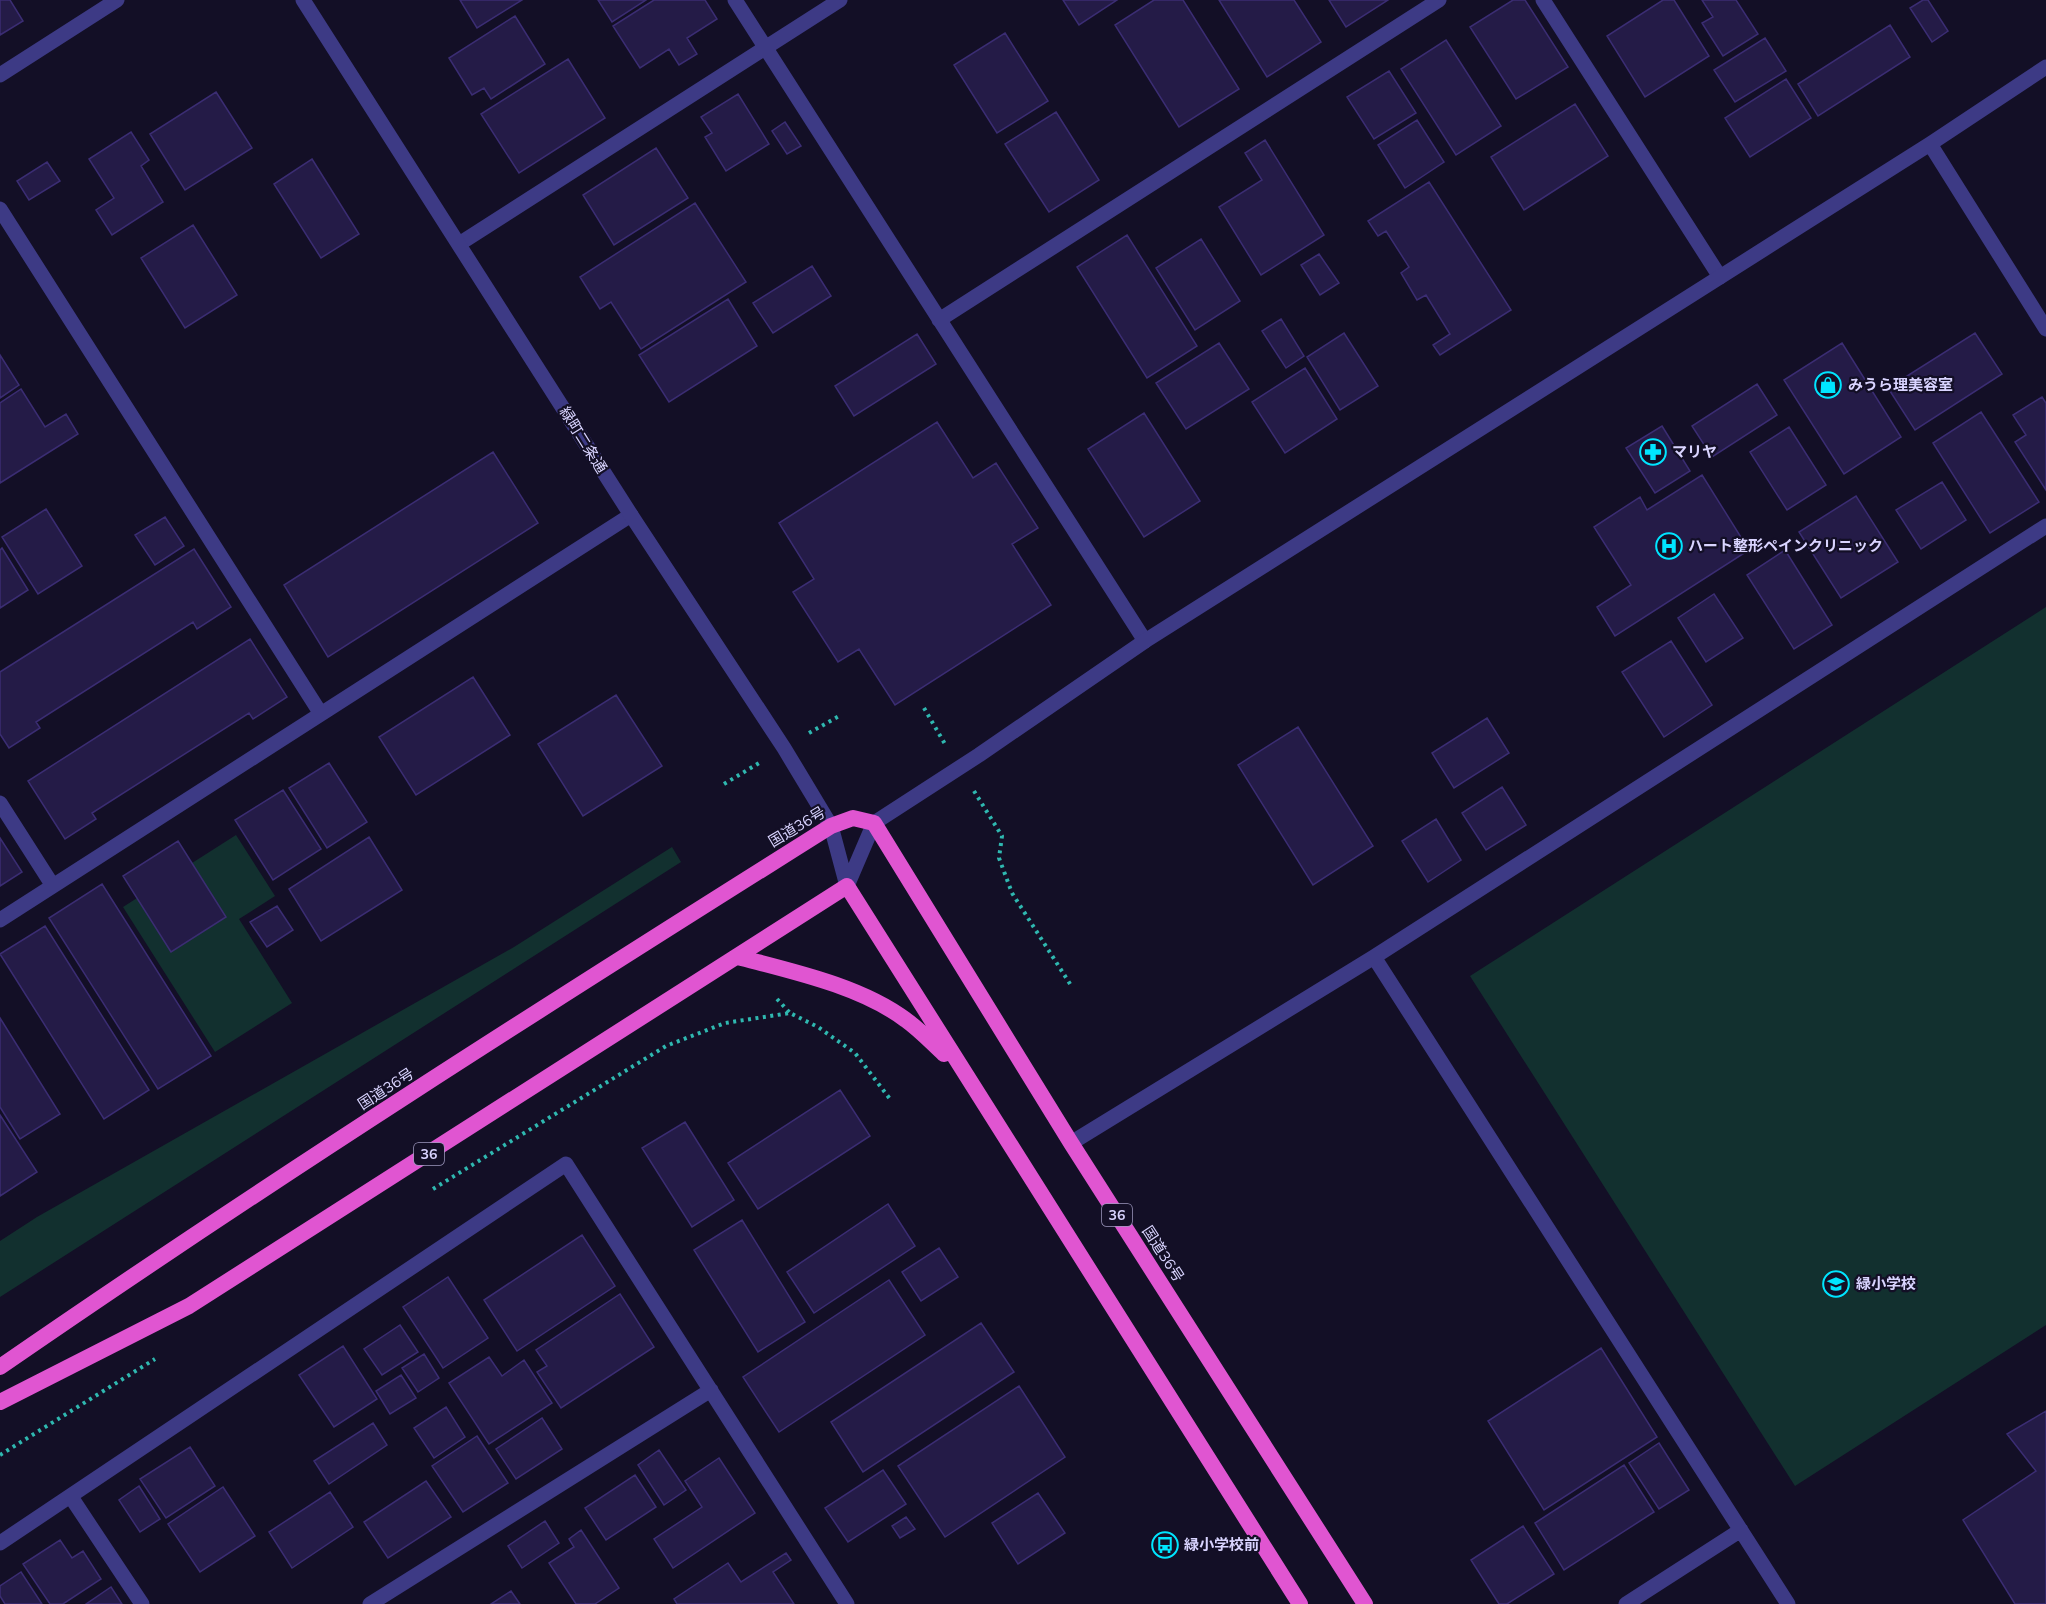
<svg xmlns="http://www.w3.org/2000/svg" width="2046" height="1604" font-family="Mulish,'Noto Sans JP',sans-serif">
  <rect width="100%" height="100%" fill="#130f26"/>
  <path fill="#12302f" d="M2046,607V1325L1795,1486L1470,976Z
    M236,835L275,896L239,919L292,1003L215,1052L123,907Z
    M672,847L681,862L0,1297V1241L37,1217L514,947Z"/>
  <path fill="#241b47" stroke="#3b2d73" stroke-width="1.5" d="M0,0H10L23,21L0,35Z
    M460,0H522L477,28Z
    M598,0H646L612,22Z
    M654,0H705L717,19L687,38L697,54L679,65L669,49L640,68L613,26Z
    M1063,0H1117L1079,25Z
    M1154,0H1183L1239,89L1179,127L1115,25Z
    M1219,0H1294L1321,42L1267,77Z
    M1329,0H1388L1346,27Z
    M1513,0H1525L1568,67L1516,99L1470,27Z
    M1663,0H1674L1709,56L1645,97L1607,36Z
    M1702,0H1736L1758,34L1723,56L1702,23L1713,17Z
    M1923,0H1928L1948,31L1932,42L1910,8Z
    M515,16L545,64L491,99L484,88L472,95L449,58Z
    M1890,25L1910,57L1818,116L1798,84Z
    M1005,33L1048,101L997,133L954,65Z
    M1765,38L1786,71L1735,102L1714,70Z
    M1446,40L1501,126L1456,155L1401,69Z
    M568,59L605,118L519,173L481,114Z
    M1389,71L1416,113L1374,139L1347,97Z
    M1786,79L1811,118L1750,157L1725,118Z
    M216,92L252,148L185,190L150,134Z
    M738,94L769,144L726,171L705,137L712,133L701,117Z
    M1575,104L1608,156L1524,210L1491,157Z
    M1056,112L1099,180L1049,212L1005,144Z
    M1417,120L1444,162L1405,188L1378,145Z
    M785,122L801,146L787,154L772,131Z
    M131,132L149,160L141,166L163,202L112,235L96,210L114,198L89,159Z
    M1265,140L1324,235L1261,275L1219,207L1262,180L1245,153Z
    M656,148L688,198L614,245L583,195Z
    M312,159L359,234L321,258L274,184Z
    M47,162L60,181L29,200L17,181Z
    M1429,182L1511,310L1440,355L1433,345L1450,334L1426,295L1417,300L1401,273L1409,267L1386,231L1378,236L1368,221Z
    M695,203L746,282L641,349L611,302L600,309L580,277Z
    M193,225L237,295L185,328L141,258Z
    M1127,235L1197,346L1147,378L1077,267Z
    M1201,239L1240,301L1195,330L1156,268Z
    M1319,254L1339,283L1320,295L1301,265Z
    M812,266L831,296L773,333L753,303Z
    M728,299L757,346L669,402L639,355Z
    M1281,319L1304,356L1286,368L1262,331Z
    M1344,333L1378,386L1340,410L1307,357Z
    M1975,333L2002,374L1915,430L1888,388Z
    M917,334L936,364L854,416L835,386Z
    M1219,343L1249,389L1186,429L1156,383Z
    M1842,343L1901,437L1844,474L1784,380Z
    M0,355L19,385L0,398Z
    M1305,368L1337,419L1285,453L1252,402Z
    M1757,384L1777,415L1712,457L1692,426Z
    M21,389L45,427L66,414L78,434L0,483V403Z
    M2042,397L2046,403V490L2015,442L2026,435L2013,415Z
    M1981,412L2039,502L1990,533L1933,443Z
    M1144,413L1200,501L1144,537L1088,449Z
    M937,422L973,478L996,463L1038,528L1012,544L1051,605L895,705L859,649L838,662L793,592L814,579L779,523Z
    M1662,426L1690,471L1655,493L1626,448Z
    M1789,427L1826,485L1787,510L1750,452Z
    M493,452L538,523L328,657L284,585Z
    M1702,475L1749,550L1615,636L1597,607L1631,585L1594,527L1640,497L1647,510Z
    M1942,482L1966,520L1921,549L1896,510Z
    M1856,496L1898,562L1841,598L1799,532Z
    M46,509L82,566L38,594L2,537Z
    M165,517L184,546L155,565L135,535Z
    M2,548L28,590L0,608V550Z
    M194,549L231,607L197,629L193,622L36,722L40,728L9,748L0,734V672Z
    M1785,550L1832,625L1794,649L1747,575Z
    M1714,594L1743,638L1706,662L1678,618Z
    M250,639L287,697L253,719L249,713L92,813L96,819L65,839L28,781Z
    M1671,641L1712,705L1664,737L1622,672Z
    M473,677L510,735L416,795L379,737Z
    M616,695L662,766L583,816L538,744Z
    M1487,718L1509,753L1454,788L1432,753Z
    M1298,727L1373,846L1313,885L1238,765Z
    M329,763L367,822L327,848L289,788Z
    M1502,787L1526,825L1486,850L1462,813Z
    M283,790L321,849L273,880L235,820Z
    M1436,819L1461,860L1428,882L1402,841Z
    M369,837L402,890L321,941L289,889Z
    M0,838L22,872L0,886Z
    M178,841L226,917L171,952L123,876Z
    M102,884L211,1056L158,1089L49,918Z
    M277,906L293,930L267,947L250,922Z
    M45,926L149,1090L104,1119L0,954Z
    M0,1018L60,1114L20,1139L0,1107Z
    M840,1090L870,1136L758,1209L728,1163Z
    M0,1115L37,1172L0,1196Z
    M685,1122L734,1200L692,1227L642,1148Z
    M888,1204L915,1246L814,1313L787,1272Z
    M742,1220L805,1322L758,1352L694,1250Z
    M582,1235L615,1286L517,1351L484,1300Z
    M939,1248L958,1277L921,1301L902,1272Z
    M448,1277L488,1338L443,1368L403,1307Z
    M889,1280L925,1335L779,1432L743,1377Z
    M620,1294L654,1347L561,1408L537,1372L547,1366L536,1350Z
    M981,1323L1014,1372L863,1472L831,1422Z
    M400,1325L418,1352L382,1375L364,1349Z
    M343,1346L377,1399L334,1427L299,1375Z
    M1601,1348L1657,1437L1544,1510L1488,1421Z
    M424,1354L439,1378L418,1392L402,1368Z
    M489,1357L502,1376L524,1360L552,1403L489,1444L449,1383Z
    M401,1375L416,1398L390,1414L376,1391Z
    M1019,1386L1065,1457L945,1537L898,1466Z
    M446,1407L465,1437L434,1458L414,1428Z
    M2046,1411V1604H2015L1963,1520L2036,1471L2007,1434Z
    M542,1418L562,1449L516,1479L496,1449Z
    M373,1423L387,1445L329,1484L314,1461Z
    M477,1436L508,1483L463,1512L432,1466Z
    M1659,1443L1689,1490L1659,1509L1629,1463Z
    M190,1447L215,1486L166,1518L140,1479Z
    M659,1450L686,1490L664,1505L638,1465Z
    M719,1458L755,1513L673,1568L654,1539L702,1507L685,1481Z
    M1624,1465L1654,1512L1564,1570L1535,1523Z
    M883,1470L906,1504L848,1542L825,1508Z
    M635,1475L656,1507L606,1540L585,1508Z
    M426,1481L451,1517L388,1558L364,1522Z
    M139,1486L160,1519L140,1532L119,1500Z
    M223,1487L255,1536L200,1572L168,1524Z
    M330,1492L353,1527L292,1568L269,1532Z
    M1038,1493L1065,1533L1018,1564L992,1523Z
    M906,1517L915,1529L900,1538L892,1526Z
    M545,1521L559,1543L522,1568L508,1546Z
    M1523,1526L1554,1574L1507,1604H1499L1471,1560Z
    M581,1530L619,1588L595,1604H576L549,1563L574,1547L569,1539Z
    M60,1540L72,1558L83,1551L101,1579L63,1604H50L23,1564Z
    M786,1553L791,1560L773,1572L794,1604H677L674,1599L728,1563L741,1582Z
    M21,1572L42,1604H5L0,1596V1586Z
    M111,1587L122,1604H86Z
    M511,1591L520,1604H491Z"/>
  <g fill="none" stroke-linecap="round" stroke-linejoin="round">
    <path stroke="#2fb8b0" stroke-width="4" stroke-dasharray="3 4.5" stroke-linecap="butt" d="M924,708L945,744
      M809,733L841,715
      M724,784L759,763
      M974,791L1002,836L999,858L1012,893L1072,987
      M777,999L790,1013
      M433,1189L666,1046L725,1023L790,1013L818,1027L855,1053L890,1099
      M0,1455L155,1359"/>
    <path stroke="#3d3a85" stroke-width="15" d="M735,0L1145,641
      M1543,0L1720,277
      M0,75L117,0
      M0,209L321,714
      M459,244L840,0
      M939,320L1439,0
      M0,803L53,886
      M0,920L631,515
      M1374,957L1788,1604
      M1071,1143L1374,957L2046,526
      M71,1497L142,1604
      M0,1543L566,1164L847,1604
      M370,1604L711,1390
      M1626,1604L1741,1530"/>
    <path stroke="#3d3a85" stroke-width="15" d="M303,0L631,515L784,748L831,826L847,886
      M1930,144L2046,329
      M847,886L874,823L979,755L1145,641L1930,144L2046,67"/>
    <path stroke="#e055d1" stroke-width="16" d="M738,957C791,971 861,986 906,1020C920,1030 932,1043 944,1054
      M0,1367C272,1179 551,1002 831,826L853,818L874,823L1071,1143L1365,1604
      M0,1402L189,1306L847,886L1300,1604"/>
  </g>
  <defs>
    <g id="shop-ring" transform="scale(1.35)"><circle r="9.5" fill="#130f26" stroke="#00e5ff" stroke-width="1.5"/><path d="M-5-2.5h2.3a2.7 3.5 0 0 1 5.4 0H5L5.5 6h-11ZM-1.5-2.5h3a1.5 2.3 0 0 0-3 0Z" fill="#00e5ff"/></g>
    <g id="pharmacy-ring" transform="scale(1.35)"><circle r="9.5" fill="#130f26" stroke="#00e5ff" stroke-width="1.5"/><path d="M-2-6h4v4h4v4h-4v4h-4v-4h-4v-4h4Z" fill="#00e5ff"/></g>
    <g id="hospital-ring" transform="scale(1.35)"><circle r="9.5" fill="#130f26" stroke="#00e5ff" stroke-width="1.5"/><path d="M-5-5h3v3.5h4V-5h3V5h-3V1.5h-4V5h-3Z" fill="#00e5ff"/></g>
    <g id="school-ring" transform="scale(1.35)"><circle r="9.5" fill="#130f26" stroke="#00e5ff" stroke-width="1.5"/><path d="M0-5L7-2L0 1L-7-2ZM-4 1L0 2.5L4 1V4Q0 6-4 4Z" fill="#00e5ff"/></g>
    <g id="bus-ring" transform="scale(1.35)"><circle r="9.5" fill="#130f26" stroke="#00e5ff" stroke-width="1.5"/><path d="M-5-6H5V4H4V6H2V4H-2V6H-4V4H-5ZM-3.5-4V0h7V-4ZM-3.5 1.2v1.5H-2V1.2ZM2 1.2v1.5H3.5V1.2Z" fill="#00e5ff"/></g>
  </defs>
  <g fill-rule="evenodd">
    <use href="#shop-ring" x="1828" y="385"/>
    <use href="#pharmacy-ring" x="1653" y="452"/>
    <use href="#hospital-ring" x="1669" y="546"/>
    <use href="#school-ring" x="1836" y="1284"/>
    <use href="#bus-ring" x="1165" y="1545"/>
  </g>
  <g text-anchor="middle" stroke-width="4.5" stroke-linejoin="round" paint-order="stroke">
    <g fill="#130f26" stroke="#9e99be" stroke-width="1.5">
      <rect x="414" y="1143" width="30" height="22" rx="4.5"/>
      <rect x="1102" y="1204" width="30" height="22" rx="4.5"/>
    </g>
    <g font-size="14" font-weight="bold" fill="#d9d4ff">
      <text x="429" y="1159">36</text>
      <text x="1117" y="1220">36</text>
    </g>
    <g font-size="15" font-weight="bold" fill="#d9d4ff" stroke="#130f26" text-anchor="start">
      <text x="1848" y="390">みうら理美容室</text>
      <text x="1672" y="457">マリヤ</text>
      <text x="1688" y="551">ハート整形ペインクリニック</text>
      <text x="1856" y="1289">緑小学校</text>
      <text x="1184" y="1550">緑小学校前</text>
    </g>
    <g font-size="15" fill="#d9d4ff" stroke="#130f26">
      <text transform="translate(583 440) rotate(58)" y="5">緑町二条通</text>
      <text transform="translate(797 827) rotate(-31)" y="5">国道36号</text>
      <text transform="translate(386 1089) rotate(-33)" y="5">国道36号</text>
      <text transform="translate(1163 1254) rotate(57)" y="5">国道36号</text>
    </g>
  </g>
</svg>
